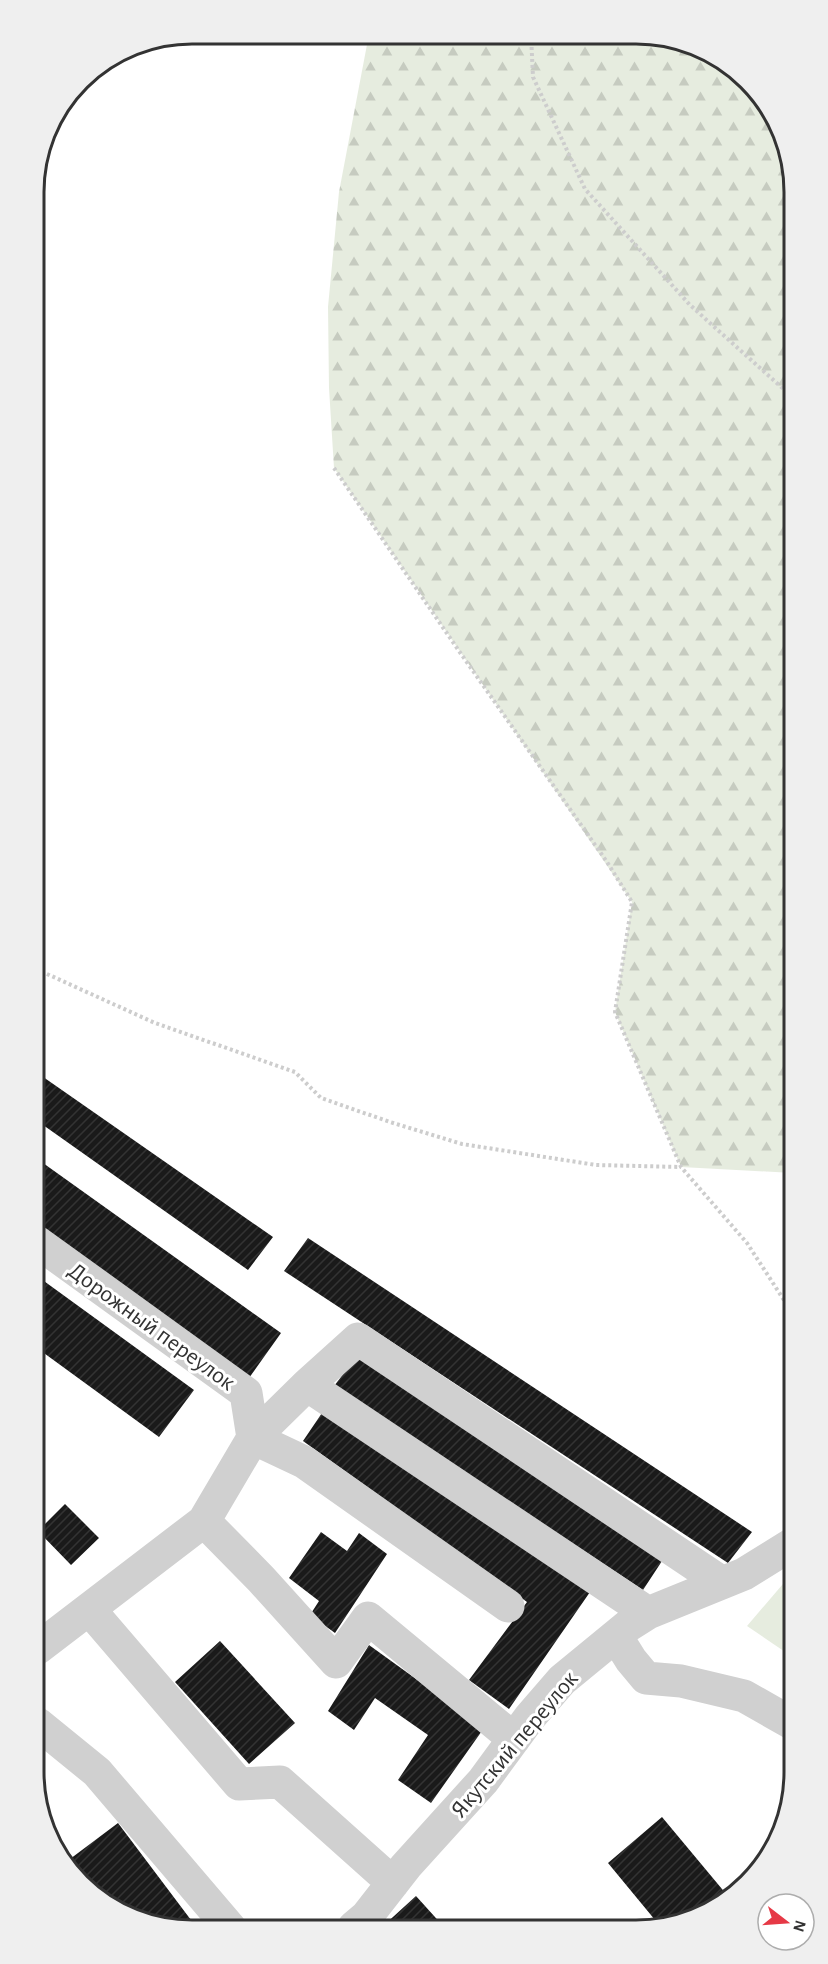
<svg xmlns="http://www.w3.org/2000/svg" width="828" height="1964" font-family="'Alegreya Sans',sans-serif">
  <defs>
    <pattern id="forest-firs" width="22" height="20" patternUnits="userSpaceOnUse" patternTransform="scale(1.5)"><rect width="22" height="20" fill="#e6ecdf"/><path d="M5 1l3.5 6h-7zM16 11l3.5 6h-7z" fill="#c6cbc0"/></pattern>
    <pattern id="building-hatch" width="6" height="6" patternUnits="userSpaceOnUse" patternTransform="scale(1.5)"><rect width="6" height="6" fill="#1a1a1a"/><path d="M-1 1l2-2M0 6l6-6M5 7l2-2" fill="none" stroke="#333"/></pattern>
  </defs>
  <rect width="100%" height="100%" fill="#fff"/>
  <path fill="url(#forest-firs)" d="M369,34L667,36L741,73L790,151L793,1173L681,1167L615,1012L632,902L334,468L329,388L328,307L339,192Z"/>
  <path fill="#e6ecdf" d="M794,1571V1658L747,1626Z"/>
  <path fill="url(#building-hatch)" d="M36,1072L273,1237L248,1270L36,1120Z
    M36,1158L281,1333L249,1378L37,1225Z
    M308,1238L752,1532L728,1563L284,1271Z
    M37,1276L194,1390L159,1437L37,1348Z
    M358,1355L662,1561L643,1590L334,1386Z
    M324,1410L590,1592L509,1709L469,1680L527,1602L303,1441Z
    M65,1504L99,1538L71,1565L38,1531Z
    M321,1532L347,1551L359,1533L387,1554L335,1633L310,1615L319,1601L289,1578Z
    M220,1641L295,1723L249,1764L175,1682Z
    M369,1645L484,1728L431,1803L398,1780L428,1735L375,1698L354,1730L328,1711Z
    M662,1817L727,1895L677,1926H660L608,1863Z
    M118,1823L197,1928H161L98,1897L70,1859Z
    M416,1896L444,1927H382Z"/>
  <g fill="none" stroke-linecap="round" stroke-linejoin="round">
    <path stroke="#cdcdcd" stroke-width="4" stroke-dasharray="3 3" stroke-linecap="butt" d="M531,35L533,77L585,189L690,305L790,395
      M334,468L459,651L607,862L632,902L615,1012L681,1167L747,1243L793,1314
      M36,969L155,1023L295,1072L321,1098L390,1122L462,1144L596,1165L681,1167"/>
    <path stroke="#d0d0d0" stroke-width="33" d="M37,1242L246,1393L253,1438L204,1521L38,1648
      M307,1385L358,1339L721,1582
      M204,1521L261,1579L336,1662L368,1618L514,1739
      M508,1606L304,1462L253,1438L307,1385L648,1613
      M89,1609L239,1784L280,1782L393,1883
      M616,1636L631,1660L646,1678L681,1681L744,1696L795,1725
      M38,1724L97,1772L230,1928
      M354,1927L367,1916L406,1866L483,1781L530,1717L562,1680L629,1625L648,1613L744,1574L794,1543"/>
  </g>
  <g text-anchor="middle" stroke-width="6" stroke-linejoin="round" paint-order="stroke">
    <g font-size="24" fill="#333" stroke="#fff">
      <text transform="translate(152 1326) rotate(36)" y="8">Дорожный переулок</text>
      <text transform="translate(514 1744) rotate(-50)" y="8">Якутский переулок</text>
    </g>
  </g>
  <path d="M0 0H828V1964H0ZM192 44H636A148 148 0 0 1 784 192V1772A148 148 0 0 1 636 1920H192A148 148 0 0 1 44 1772V192A148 148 0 0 1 192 44Z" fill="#efefef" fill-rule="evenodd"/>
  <path fill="none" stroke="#333" stroke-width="3" d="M192 44H636A148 148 0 0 1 784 192V1772A148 148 0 0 1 636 1920H192A148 148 0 0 1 44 1772V192A148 148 0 0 1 192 44Z"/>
  <g transform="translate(786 1922) rotate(107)"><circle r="28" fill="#ffffff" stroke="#adadad" stroke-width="1.5"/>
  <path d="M0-4.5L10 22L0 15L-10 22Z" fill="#e63946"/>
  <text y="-9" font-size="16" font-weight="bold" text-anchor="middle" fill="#333333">N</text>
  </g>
</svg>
